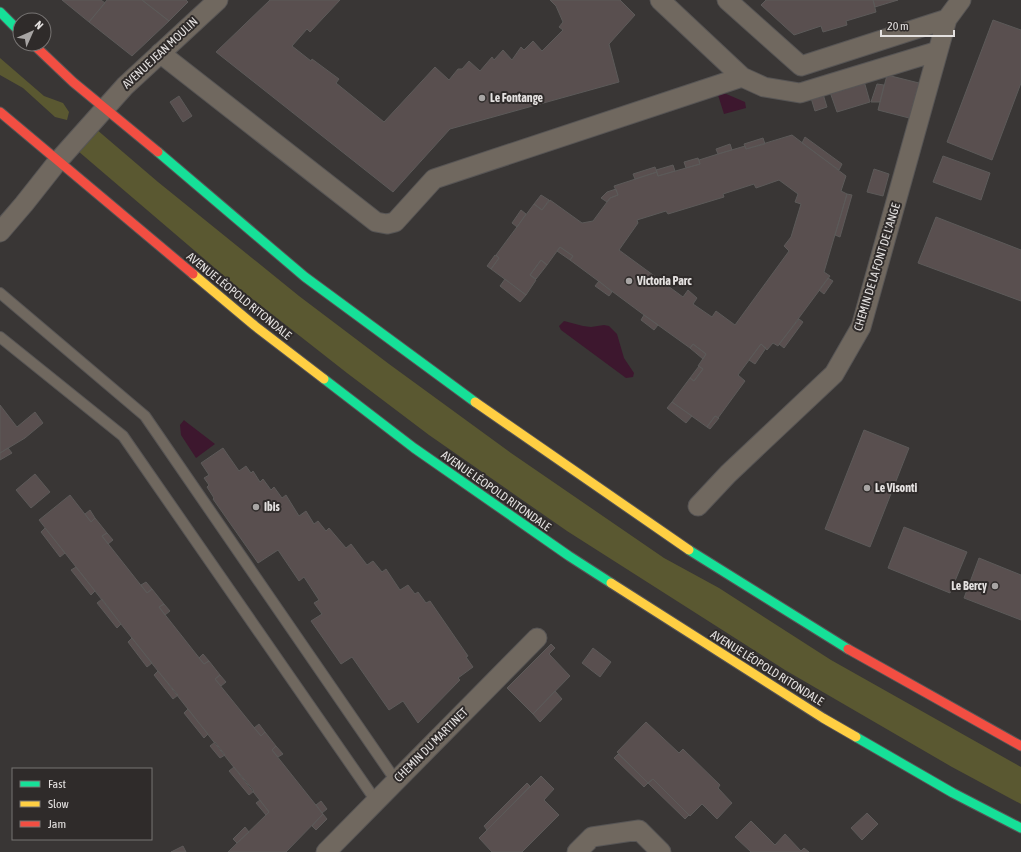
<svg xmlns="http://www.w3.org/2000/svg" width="1021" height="852" font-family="'Asap Condensed',sans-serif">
  <rect width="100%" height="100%" fill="#393635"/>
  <path fill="#5a5831" d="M0,58L44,96L63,103L69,112L67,120L55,117L23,88L0,75Z
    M96,129L158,182L299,296L389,364L511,453L664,558L719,588L831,660L1021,767V804L952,767L785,670L567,531L429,435L347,373L236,286L78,151Z"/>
  <path fill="#3d172e" d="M724,93L745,102L746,108L724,114L718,95Z
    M564,321L583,326L591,327L604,325L609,326L617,334L624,358L634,373L633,377L626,378L561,330L559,326Z
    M184,420L185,421L215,444L196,458L181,435L180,425Z"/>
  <path fill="#594f4f" stroke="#5c5a59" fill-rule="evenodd" d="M62,0H101L105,3L89,22Z
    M107,0H142L169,21L132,56L89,22Z
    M142,0H186L188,2L169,21Z
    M270,0H340L310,32L307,29L292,46L311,61L312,59L339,79L336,83L384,122L435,67L449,80L458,69H462L469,61L480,71L492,57L494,60L503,50L512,60L521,47L524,50L533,41L542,51L563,30L559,27L563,22L556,6L550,0H620L635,15L609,44L619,82L450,129L393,192L216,52Z
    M766,0H873L876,12L846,21L847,25L823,32L821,26L794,35L761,5Z
    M873,0H898L875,7Z
    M993,20L1021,30V83L992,160L947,142Z
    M887,75L923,84L913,119L878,110Z
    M864,81L870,102L837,112L830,92Z
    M877,84L884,85L880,102H871Z
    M823,94L827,107L815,111L811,98Z
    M179,96L192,116L183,122L170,102Z
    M792,135L846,176L841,191L847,194L824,272L830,276L778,346L773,343L767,350L761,344L738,375L745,381L718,418L715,416L707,427L672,402L690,378L694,381L703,369L698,366L706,354L693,344L690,348L644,315L570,260L573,256L560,247L547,265L541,260L530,275L536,280L526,295L491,269L499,258L496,255L534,204L542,210L550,200L582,223L593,221L610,198L618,195L614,186L657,172L658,176L700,164L699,160L718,154L745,146L746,149ZM779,180L798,194L795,202L801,204L791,237L784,246L789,251L735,325L716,311L712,317L693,304L697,298L688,290L683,297L619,250L638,223L637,220L666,211L668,214L724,197L723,194L754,184L756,188Z
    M805,137L842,164L839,170L802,143Z
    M763,138L765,144L746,149L744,144Z
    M730,144L732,150L718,154L716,149Z
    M943,156L990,173L981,200L933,182Z
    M698,158L700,164L686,168L684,162Z
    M673,165L675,171L658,176L656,170Z
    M655,167L657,172L635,179L633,174Z
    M874,169L889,174L883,196L867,192Z
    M616,189L618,195L610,198L607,202L601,198L607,192Z
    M847,194L852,195L840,237L835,235Z
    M541,195L549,200L542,210L534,204Z
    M521,210L526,214L517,227L512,223Z
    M936,217L1021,250V301L918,263Z
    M560,247L573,256L570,260L557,251Z
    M495,255L499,258L491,269L487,266Z
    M541,260L547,265L536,279L530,275Z
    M828,278L833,281L824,294L819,290Z
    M505,279L526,295L520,302L500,286Z
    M599,281L612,292L609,296L595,286Z
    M644,315L658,325L654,330L641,320Z
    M799,319L803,322L784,348L779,344Z
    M693,344L706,354L703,359L690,348Z
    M761,344L766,348L755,364L749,360Z
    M699,366L703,369L694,381L690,378Z
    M672,402L692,416L686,423L667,408Z
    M0,405L17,427L35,412L43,423L25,438L0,453Z
    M715,416L719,418L710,429L707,427Z
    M864,430L909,448L870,547L825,529Z
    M8,448L12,453L0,460V453Z
    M223,448L239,471L246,466L251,473L253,471L260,482L263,479L271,490L274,487L282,498L286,495L299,516L306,511L314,524L318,521L326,531L329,528L346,548L351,544L367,565L373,561L382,572L386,569L400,590L408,585L415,594L418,592L426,603L430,601L468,656L466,657L473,667L458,678L460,680L418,723L403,701L389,710L352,657L341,664L311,621L322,614L314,603L319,600L304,577L299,581L278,550L258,563L213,499L214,498L207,487L209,485L204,478L209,475L201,463Z
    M35,474L50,492L31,508L16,490Z
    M70,495L91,522L95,518L107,533L102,536L147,593L152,589L164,604L159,607L204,664L209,661L220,675L215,679L261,736L265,732L276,746L272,750L323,814L286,852H228L269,812L39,520Z
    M90,510L95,518L91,522L85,514Z
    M904,527L967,552L950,593L888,568Z
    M45,528L65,553L60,557L41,532Z
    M107,533L113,540L108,544L102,536Z
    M979,558L1021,575V620L964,598Z
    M76,567L95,591L91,595L71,570Z
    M146,582L152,589L147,593L141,585Z
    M102,599L121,624L117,628L97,603Z
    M164,604L170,611L165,615L159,607Z
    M132,638L152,663L147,667L128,642Z
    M551,644L555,648L549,654L570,676L533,714L507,688Z
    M593,648L611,662L600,677L582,663Z
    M203,654L209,661L204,664L199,658Z
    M158,671L178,695L173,699L154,675Z
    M220,675L226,682L221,686L215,679Z
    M555,691L562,699L540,722L533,714Z
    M188,709L208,734L204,738L184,713Z
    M646,722L679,753L683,749L720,785L718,788L732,803L717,819L702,804L690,816L653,779L648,783L617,752Z
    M259,724L265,732L261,736L254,728Z
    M215,742L225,755L220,758L210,746Z
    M276,746L283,754L278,757L272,750Z
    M618,754L648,783L644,787L614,758Z
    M234,767L254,791L249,795L229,771Z
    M541,776L554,789L544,800L559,815L522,852H492L479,838Z
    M653,779L689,815L685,819L648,783Z
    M527,783L530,786L487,830L484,826Z
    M260,800L269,812L266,815L256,803Z
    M321,801L327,809L322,813L316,805Z
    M867,813L878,824L862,840L851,828Z
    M323,814L327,819L316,830L312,826Z
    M751,821L775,845L785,834L801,851L804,848L809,852H751L735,837Z
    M245,827L249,832L237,843L233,839Z
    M183,846L186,852H171Z"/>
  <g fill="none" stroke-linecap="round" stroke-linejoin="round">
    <g stroke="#575555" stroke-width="12">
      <path id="lane" d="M0,293L145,416L396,781
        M0,337L123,436L376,801"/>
    </g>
    <g stroke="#575555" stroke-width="21">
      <path id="street" d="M727,0L801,66L947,19
        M160,53L376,222L387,224L395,222L434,179L742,77L660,0
        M742,77L764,87L800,93L938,51
        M0,232L24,204L58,161L125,86L218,0
        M698,506L728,474L834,374L861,327L947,19L961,0
        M326,852L537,638
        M577,852L592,837L639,830L661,852"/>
    </g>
    <g stroke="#575555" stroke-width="11">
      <path id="fast" d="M0,12L20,32
        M158,152L305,277L475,402
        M324,379L414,448L569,556L611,583
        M689,550L848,649
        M856,737L953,793L1021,828"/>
    </g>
    <g stroke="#575555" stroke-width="11">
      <path id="slow" d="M193,274L255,326L324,379
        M475,402L689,550
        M611,583L823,718L856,737"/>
    </g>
    <g stroke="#575555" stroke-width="11">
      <path id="jam" d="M33,44L73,82L158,152
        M0,112L193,274
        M848,649L1021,746"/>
    </g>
    <use href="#lane" stroke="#70685f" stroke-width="10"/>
    <use href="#street" stroke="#70685f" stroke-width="19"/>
    <use href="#fast" stroke="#16e098" stroke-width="9"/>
    <use href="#slow" stroke="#ffcf43" stroke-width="9"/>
    <use href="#jam" stroke="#f24e42" stroke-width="9"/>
  </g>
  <g fill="#a8a5a4" stroke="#2f2b2a" stroke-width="1.5">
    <circle cx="482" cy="98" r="4"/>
    <circle cx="629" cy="281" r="4"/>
    <circle cx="867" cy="488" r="4"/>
    <circle cx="256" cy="507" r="4"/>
    <circle cx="995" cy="586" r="4"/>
  </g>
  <g text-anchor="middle" stroke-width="4" stroke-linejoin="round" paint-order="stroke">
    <g font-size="12" fill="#e4e1e0" stroke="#2f2b2a">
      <text transform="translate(160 53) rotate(-43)" y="4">AVENUE JEAN MOULIN</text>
      <text transform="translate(877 267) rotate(-73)" y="4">CHEMIN DE LA FONT DE L'ANGE</text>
      <text transform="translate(239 296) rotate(39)" y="4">AVENUE LÉOPOLD RITONDALE</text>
      <text transform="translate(496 491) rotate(35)" y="4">AVENUE LÉOPOLD RITONDALE</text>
      <text transform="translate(767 668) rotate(32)" y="4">AVENUE LÉOPOLD RITONDALE</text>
      <text transform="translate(431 745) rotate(-45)" y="4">CHEMIN DU MARTINET</text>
    </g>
    <g font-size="12" font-weight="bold" fill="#e4e1e0" stroke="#2f2b2a" text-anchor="start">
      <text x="490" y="102">Le Fontange</text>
      <text x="637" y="285">Victoria Parc</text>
      <text x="875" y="492">Le Visonti</text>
      <text x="264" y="511">Ibis</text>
      <text x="987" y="590" text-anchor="end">Le Bercy</text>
    </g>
  </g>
  <rect x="12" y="768" width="140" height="72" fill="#2f2b2a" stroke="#777473"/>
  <rect x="20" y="781" width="20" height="6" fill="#16e098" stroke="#777473"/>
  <text x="48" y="788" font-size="12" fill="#e4e1e0">Fast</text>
  <rect x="20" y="801" width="20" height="6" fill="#ffcf43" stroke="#777473"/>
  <text x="48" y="808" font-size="12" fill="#e4e1e0">Slow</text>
  <rect x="20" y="821" width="20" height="6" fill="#f24e42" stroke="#777473"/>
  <text x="48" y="828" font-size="12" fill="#e4e1e0">Jam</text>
  <g transform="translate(32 32) rotate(45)"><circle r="19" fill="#2f2b2a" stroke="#777473"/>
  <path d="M0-3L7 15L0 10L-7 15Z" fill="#a8a5a4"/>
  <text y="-6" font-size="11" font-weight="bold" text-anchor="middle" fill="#e4e1e0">N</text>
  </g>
  <path d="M881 30v6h73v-6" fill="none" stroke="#e4e1e0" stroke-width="2"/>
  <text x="887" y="30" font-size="12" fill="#e4e1e0" stroke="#2f2b2a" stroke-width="3" paint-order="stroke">20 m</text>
</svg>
